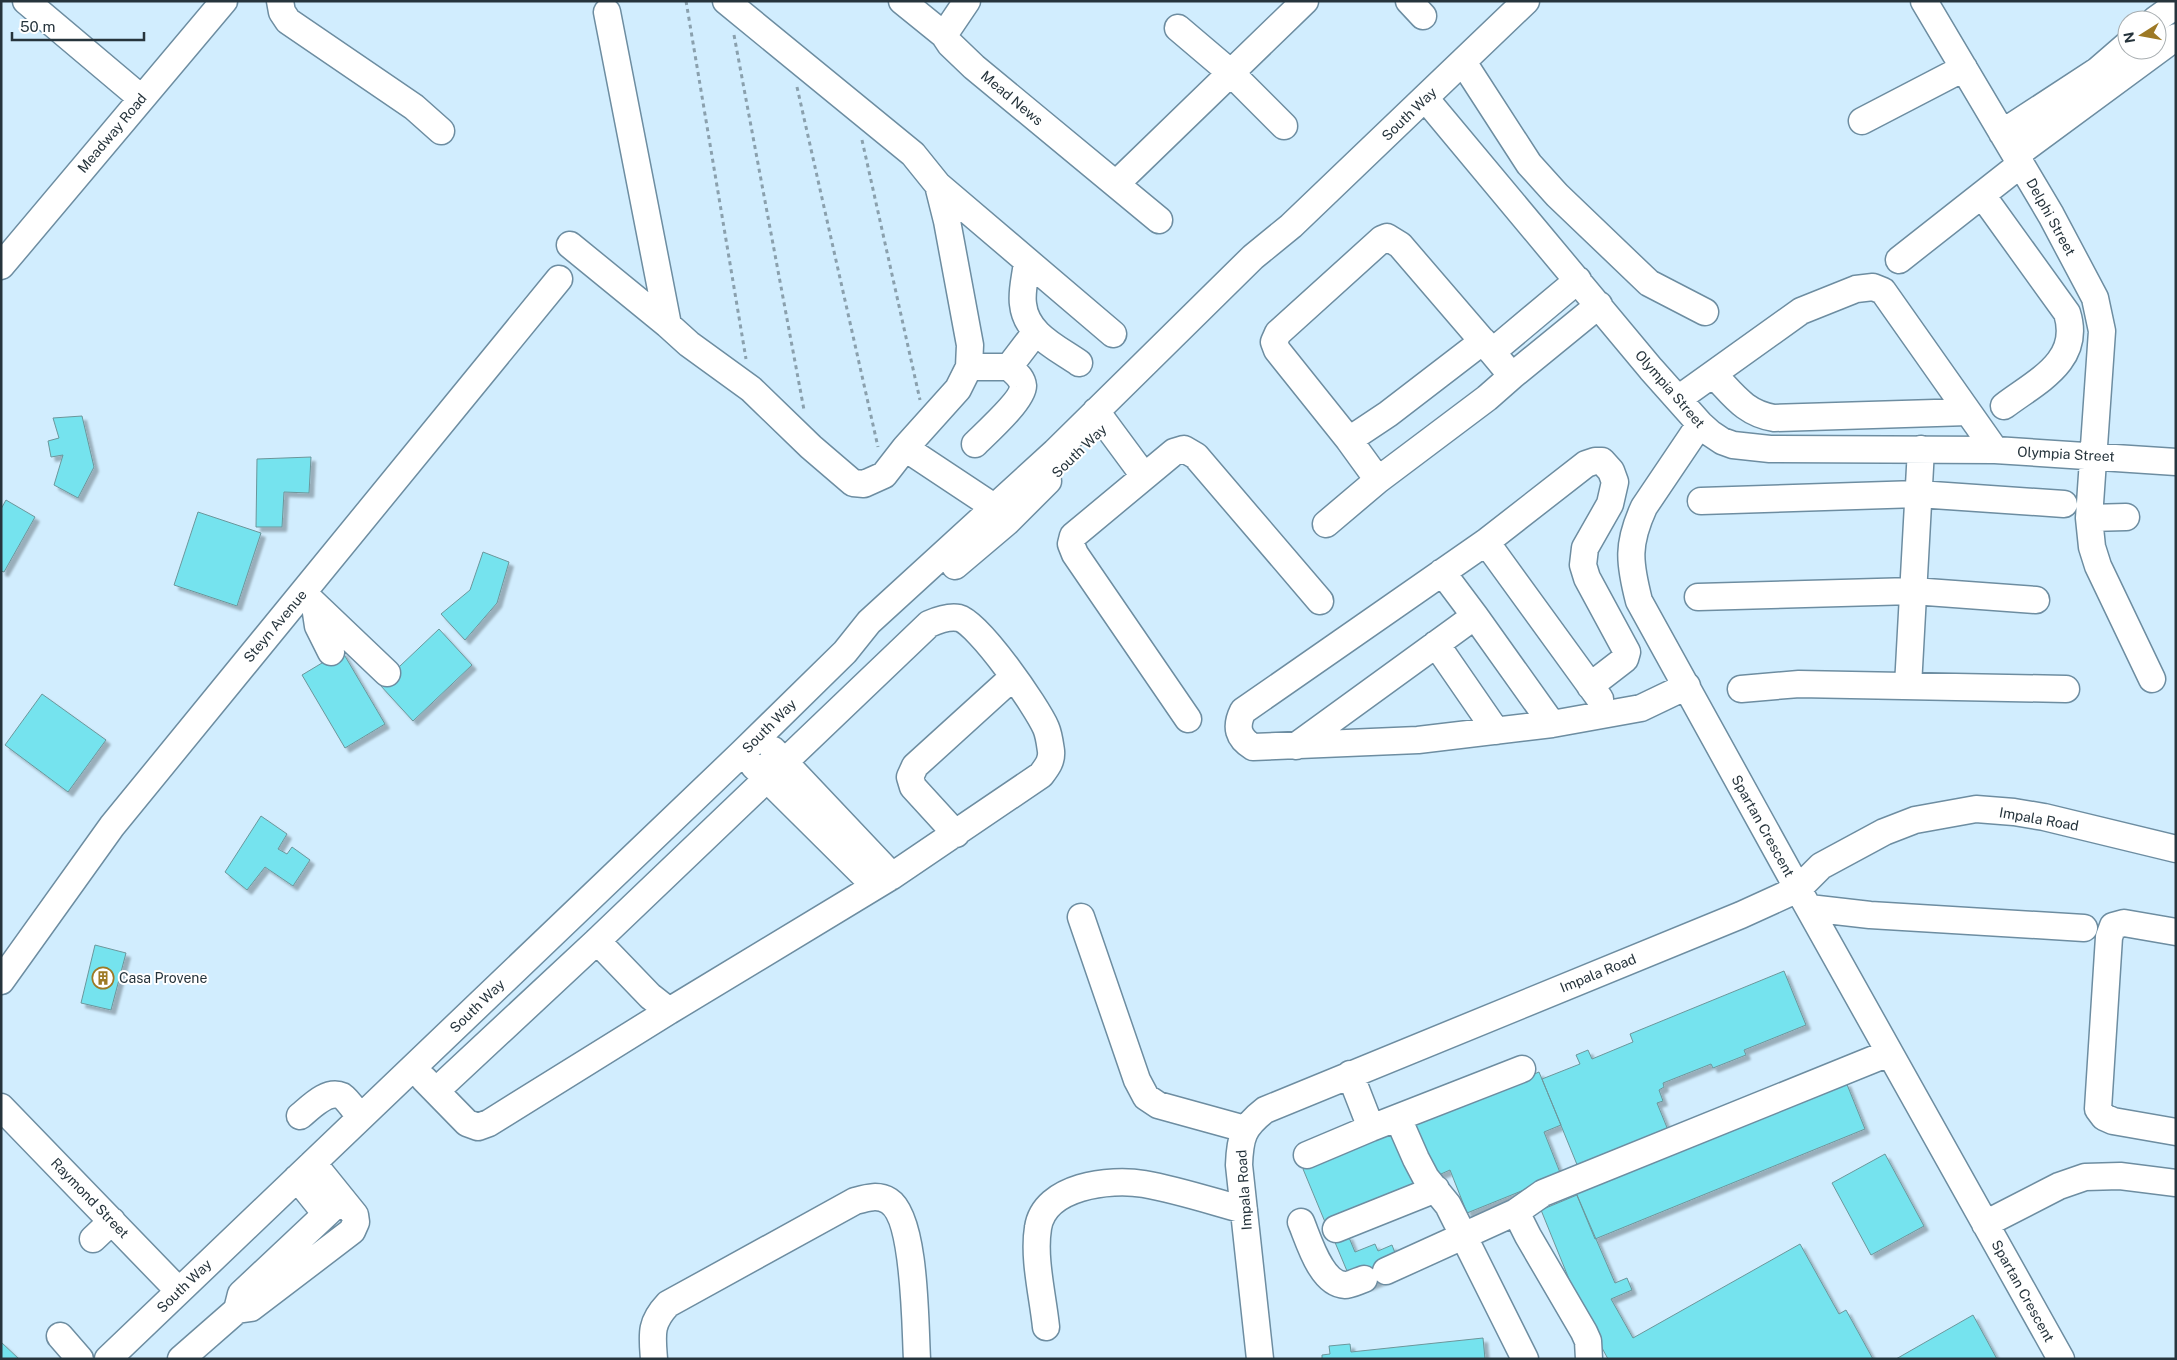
<svg xmlns="http://www.w3.org/2000/svg" width="2177" height="1360" font-family="'Public Sans',sans-serif">
  <defs>
    <filter id="shadow"><feDropShadow dx="4.5" dy="4.5" stdDeviation="1" flood-color="#0004"/></filter>
  </defs>
  <rect width="100%" height="100%" fill="#d1edfe"/>
  <path fill="#74e3ee" stroke="#6c969b" filter="url(#shadow)" d="M82,416L94,467L78,498L54,485L63,455L51,457L48,441L59,438L53,418Z
    M311,457L309,493L284,492L282,527H256L257,459Z
    M6,500L35,517L4,572L1,571V509Z
    M198,512L261,533L237,606L174,585Z
    M483,552L509,562L497,603L465,640L441,614L470,590Z
    M439,629L472,665L413,721L380,685Z
    M342,651L385,724L345,748L302,675Z
    M42,694L106,740L68,792L5,745Z
    M261,816L287,834L278,849L287,854L292,847L310,860L293,886L265,867L247,890L225,872Z
    M95,945L126,953L111,1010L81,1003Z
    M1784,971L1806,1025L1744,1050L1746,1055L1713,1068L1711,1064L1663,1083L1664,1087L1659,1090L1663,1101L1657,1103L1668,1130L1578,1167L1542,1079L1580,1064L1576,1055L1588,1050L1592,1059L1633,1042L1630,1034Z
    M1539,1072L1561,1125L1544,1132L1561,1175L1467,1213L1450,1170L1434,1177L1412,1124Z
    M1846,1082L1865,1129L1595,1239L1576,1193Z
    M1392,1132L1414,1185L1325,1222L1303,1169Z
    M1885,1154L1924,1226L1871,1255L1832,1183Z
    M1577,1195L1615,1283L1627,1278L1632,1290L1611,1299L1633,1338L1800,1244L1839,1314L1846,1310L1873,1359H1608L1582,1311L1541,1210Z
    M1348,1235L1355,1252L1375,1244L1378,1251L1392,1245L1397,1258L1389,1277L1367,1286L1359,1267L1347,1271L1334,1240Z
    M1973,1315L1997,1359H1896Z
    M1483,1338L1485,1359H1322V1355L1330,1354L1329,1346L1350,1344L1351,1352Z
    M1,1342L19,1359H1Z"/>
  <g fill="none" stroke-linecap="round" stroke-linejoin="round">
    <g stroke="#6d8da1" stroke-width="29">
      <path id="minor" d="M26,1L141,98
        M280,1L282,12L288,21L414,107L441,131
        M726,1L913,154L938,185L947,221L970,345L969,367L958,389L905,448
        M902,1L944,35
        M967,1L944,35L950,44L974,67L1159,220
        M1409,1L1423,16
        M1924,1L2051,215L2095,298L2102,331L2089,518L2092,547L2098,566L2152,679
        M607,12L668,325L689,344L751,389L811,447L853,483L864,484L884,475L905,448L994,507L1007,522
        M2155,20L2176,5
        M1178,28L1231,73L1284,126
        M1463,62L1529,164L1557,195L1649,283L1705,312
        M1425,98L1651,369L1700,424L1710,433L1722,441L1733,445L1770,449L1995,450L2176,462
        M1862,121L1964,68
        M2002,133L2097,71L2127,45
        M2016,155L2176,37
        M1116,184L1305,1
        M938,185L1113,334
        M1982,195L2067,313C2082,361 2037,381 2004,406
        M570,245L668,325
        M1899,260L2021,164
        M1027,261C1026,275 1021,291 1023,304C1026,334 1056,347 1079,363
        M1,266L224,1
        M1483,341L1388,414L1349,440L1277,350L1274,342L1278,333L1382,239L1387,237L1400,245L1492,352L1578,280
        M969,367H1009L1035,333
        M1713,374C1733,394 1744,413 1774,418L1968,412
        M1512,376L1599,305
        M1678,399L1801,311L1856,289L1873,287L1883,291L1995,450
        M1096,411L1144,476
        M1700,424L1644,507C1627,544 1629,562 1639,601L1798,889L2061,1359
        M1349,440L1378,480
        M975,444C986,433 1023,400 1023,386C1022,377 1015,373 1009,367
        M1701,501L1918,494L2064,504
        M2089,518L2126,517
        M1326,524L1378,480L1487,398L1512,376L1492,352
        M1486,542L1600,699
        M955,566L1007,522L1048,481
        M303,593L387,673
        M1698,597L1913,591L2036,600
        M315,606L318,626L331,652
        M1475,616L1552,724
        M1436,644L1496,731
        M1590,686L1625,659L1627,652L1587,578L1583,565L1585,548L1610,504L1615,482L1611,471L1602,461H1595L1586,464L1486,542L1243,711C1235,727 1238,738 1253,747L1418,740L1552,724L1641,708L1687,686
        M1908,686L1921,449
        M1741,689L1799,684L2066,689
        M1188,719L1075,554L1071,544L1073,536L1174,452L1184,449L1196,456L1320,601
        M1296,746L1475,616L1442,572
        M773,750L892,876
        M754,766L875,886
        M956,834L913,787L910,777L915,766L1013,677
        M1809,908L1870,915L2084,928
        M1081,917L1137,1080L1146,1097L1158,1105L1245,1129
        M2176,932L2124,923L2113,926L2109,937L2098,1109L2104,1117L2113,1121L2176,1132
        M1,981L112,826L559,279
        M1350,1074L1371,1128L1522,1069
        M424,1079L467,1123L478,1127L489,1123L669,1011
        M436,1091L597,941L929,624C938,620 949,616 959,618C979,623 1037,707 1046,728C1049,735 1050,744 1051,751C1052,761 1047,767 1041,775L892,876L669,1011L650,996L597,941
        M1,1107L179,1291
        M300,1116C310,1108 327,1089 342,1096C348,1100 355,1111 360,1117
        M1398,1118L1416,1159L1426,1178L1448,1205L1525,1359
        M1307,1155L1371,1128
        M297,1178L326,1214
        M1301,1222C1309,1241 1321,1284 1345,1285C1350,1285 1358,1281 1364,1279
        M1985,1224L2059,1186L2085,1177L2120,1176L2176,1183
        M1336,1229L1436,1189
        M93,1239L112,1221
        M1386,1271L1516,1212
        M237,1310L241,1294L341,1200
        M1046,1327C1043,1297 1033,1258 1038,1228C1044,1186 1110,1178 1144,1184C1178,1190 1211,1201 1244,1210
        M60,1336L80,1359
        M108,1359L742,753L845,652L869,622L1055,452L1253,257L1291,226L1526,1
        M181,1359L237,1310L251,1308L352,1231L356,1222L355,1215L313,1163
        M654,1359C652,1334 650,1323 668,1304L855,1201C866,1198 878,1194 889,1201C916,1218 915,1327 917,1359
        M1260,1359L1239,1165C1240,1137 1243,1127 1265,1110L1741,915L1798,889L1821,866L1884,832L1915,820L1976,809L2014,812L2044,817L2176,849
        M1589,1359L1588,1341L1584,1332L1528,1236L1516,1212L1543,1193L1889,1053"/>
    </g>
    <path stroke="#8aa0ad" stroke-width="3" stroke-dasharray="4 4" stroke-linecap="butt" d="M686,1L746,359
      M734,35L804,410
      M797,87L878,447
      M862,140L920,400"/>
    <use href="#minor" stroke="#fff" stroke-width="26"/>
  </g>
  <defs>
    <g id="building-ring" transform="scale(1.125)"><circle r="9.5" fill="#fff" stroke="#9d7925" stroke-width="1.5"/><path d="M-4-6H4V6H1V3H-1V6H-4ZM-2.5-4.3h1.7v1.8h-1.7ZM.8-4.3h1.7v1.8H.8ZM-2.5-1h1.7V.8h-1.7ZM.8-1h1.7V.8H.8Z" fill="#9d7925"/></g>
  </defs>
  <g fill-rule="evenodd">
    <use href="#building-ring" x="103" y="978"/>
  </g>
  <g text-anchor="middle" stroke-width="4" stroke-linejoin="round" paint-order="stroke">
    <g font-size="14" fill="#26343c" stroke="#fff">
      <text transform="translate(1012 98) rotate(40)" y="5">Mead News</text>
      <text transform="translate(1409 114) rotate(-44)" y="5">South Way</text>
      <text transform="translate(112 133) rotate(-50)" y="5">Meadway Road</text>
      <text transform="translate(2051 217) rotate(61)" y="5">Delphi Street</text>
      <text transform="translate(1670 389) rotate(49)" y="5">Olympia Street</text>
      <text transform="translate(1079 451) rotate(-44)" y="5">South Way</text>
      <text transform="translate(2066 454) rotate(3)" y="5">Olympia Street</text>
      <text transform="translate(275 626) rotate(-50)" y="5">Steyn Avenue</text>
      <text transform="translate(769 726) rotate(-45)" y="5">South Way</text>
      <text transform="translate(2039 819) rotate(10)" y="5">Impala Road</text>
      <text transform="translate(1763 826) rotate(61)" y="5">Spartan Crescent</text>
      <text transform="translate(1598 973) rotate(-22)" y="5">Impala Road</text>
      <text transform="translate(477 1006) rotate(-44)" y="5">South Way</text>
      <text transform="translate(1244 1190) rotate(-94)" y="5">Impala Road</text>
      <text transform="translate(90 1198) rotate(46)" y="5">Raymond Street</text>
      <text transform="translate(184 1286) rotate(-44)" y="5">South Way</text>
      <text transform="translate(2023 1291) rotate(61)" y="5">Spartan Crescent</text>
    </g>
    <g font-size="14" fill="#26343c" stroke="#fff" text-anchor="start">
      <text x="119" y="983">Casa Provene</text>
    </g>
  </g>
  <rect width="2177" height="1360" fill="none" stroke="#26343c" stroke-width="5"/>
  <g transform="translate(2142 35) rotate(259)"><circle r="24" fill="#ffffff" stroke="#a8aeb1"/>
  <path d="M0-4L9 19L0 12L-9 19Z" fill="#9d7925"/>
  <text y="-8" font-size="14" font-weight="bold" text-anchor="middle" fill="#26343c">N</text>
  </g>
  <path d="M12 32v8h132v-8" fill="none" stroke="#26343c" stroke-width="2.5"/>
  <text x="20" y="32" font-size="15" fill="#26343c" stroke="#ffffff" stroke-width="4" paint-order="stroke">50 m</text>
</svg>
